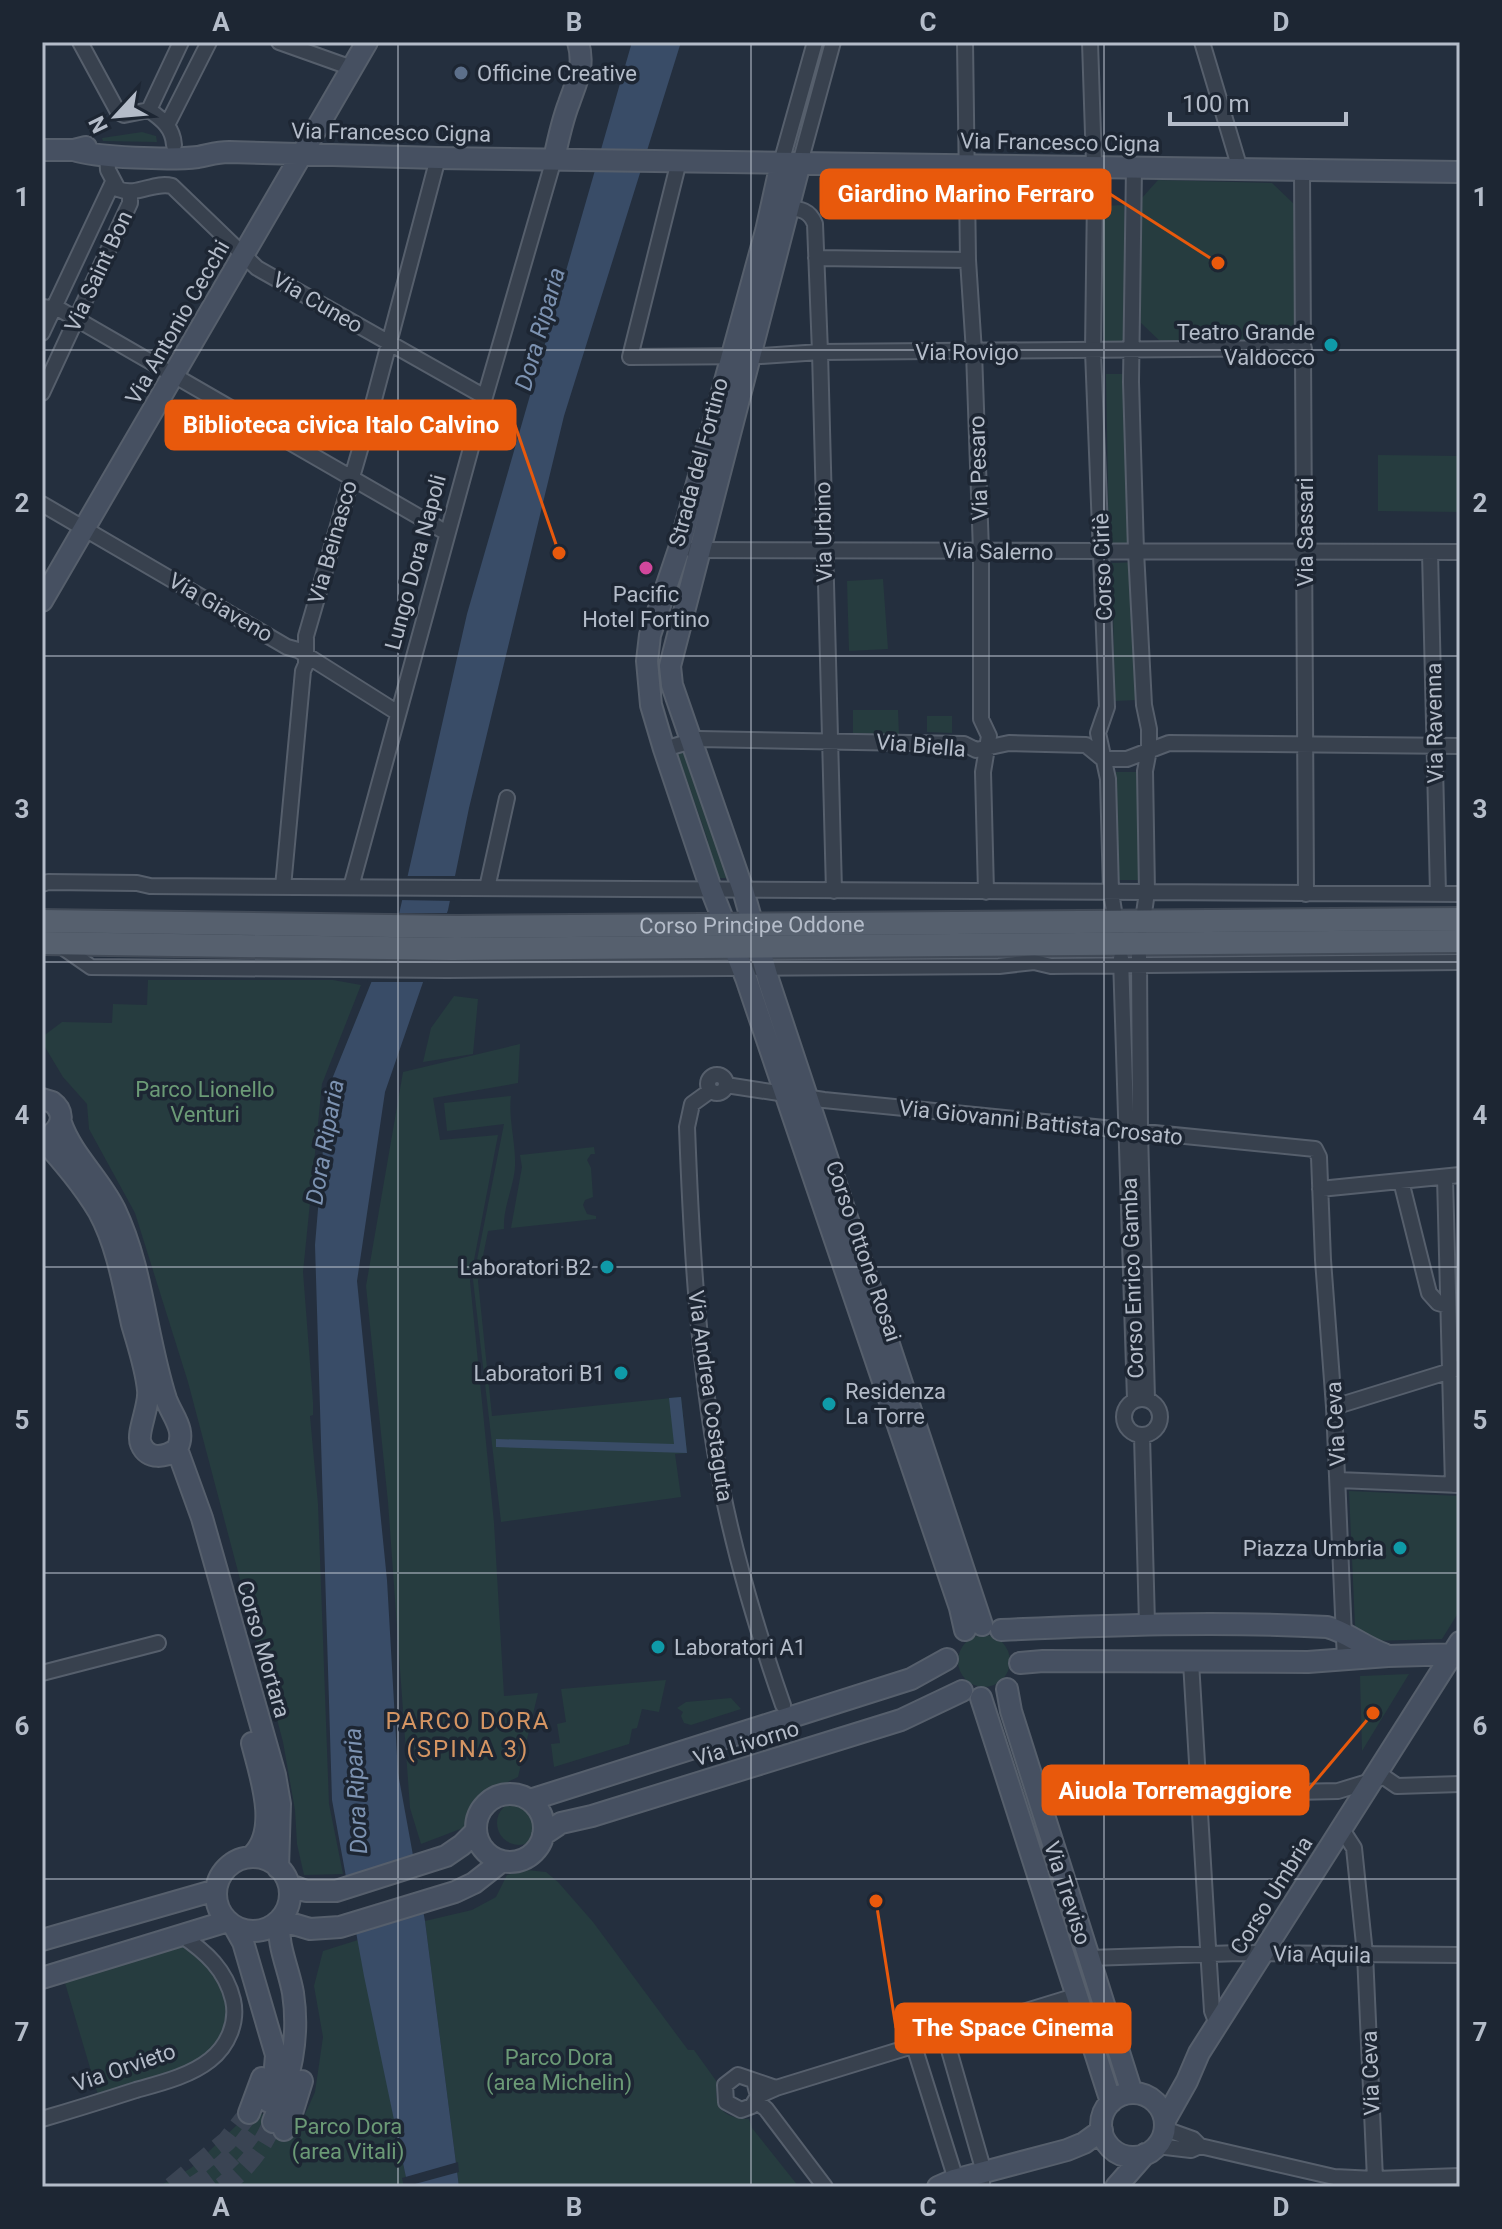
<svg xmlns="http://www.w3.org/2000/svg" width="1502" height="2229" font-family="Roboto,sans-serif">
  <rect width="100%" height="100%" fill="#242f3e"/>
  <path fill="#263c3f" d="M142,132L156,136L157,142L103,141L102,138Z
    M1158,180L1272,183L1294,204L1295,323L1273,342L1162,343L1141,323V199Z
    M1124,205L1127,343L1104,344L1101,206Z
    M1106,374H1129L1133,543L1109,544Z
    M1378,455L1460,456V512L1378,511Z
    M1136,562L1138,700L1115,701L1112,563Z
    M883,579L888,649L849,651L847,581Z
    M853,710H898L899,735L853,733Z
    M952,716V733L927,732V716Z
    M683,752L712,834L721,837L735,878H712L699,838L708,841L678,754Z
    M1116,772H1139L1140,880H1118Z
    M148,980H333L361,985L322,1084L303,1272L313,1402V1415L310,1416L318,1504L329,1804L343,1874L304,1875L297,1844L295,1810L283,1742L188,1382L135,1213L89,1129L87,1104L63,1077L42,1042V1037L62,1022L112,1023L113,1004L147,1005Z
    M454,996L478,999L473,1054L423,1062L431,1028Z
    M520,1044L518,1083L433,1098L440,1140L498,1135L470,1281L494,1523L504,1696L538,1693L518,1777L479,1796L468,1826L421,1844L410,1808L388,1502L366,1286L403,1072Z
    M511,1096C508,1119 516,1142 515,1166C514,1187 503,1206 504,1229L488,1231L478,1281L492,1416L681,1397L687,1453L675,1454L681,1497L501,1522L473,1280L504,1124L447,1131L444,1103Z
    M594,1147L595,1154H591L587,1160L591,1168L593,1197L585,1200L583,1205L587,1214L596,1216V1219L511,1228L522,1167L520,1155Z
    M1349,1491L1460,1496V1610L1442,1639L1371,1641L1355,1626Z
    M958 1661a26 26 0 1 1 52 0a26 26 0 1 1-52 0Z
    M1409,1674L1362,1751L1360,1676Z
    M666,1680L659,1712L642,1709L637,1728L632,1729L629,1744L554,1767L551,1744L560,1743L557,1724L566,1722L561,1689Z
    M731,1698L741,1709L691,1725L684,1723L681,1716L683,1712L677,1708L686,1702Z
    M497 1823a22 22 0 1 1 44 0a22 22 0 1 1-44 0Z
    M527,1870L546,1872L558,1882L593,1922L688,2050H694L717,2082C713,2108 723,2118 749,2119L752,2128L799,2187H459L425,1921L472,1910L496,1897L507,1875Z
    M181,1939L191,1946L225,1985L232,2021L220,2043L207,2057L176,2074L98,2095L63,1976Z
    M358,1940L408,2187H158L191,2168L253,2110L298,2130L315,2092L323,2037L314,1986L323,1951Z"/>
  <path fill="#394c67" d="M632,42H681L564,416L469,808L448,910L385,1092L357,1281L387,1580L398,1773L425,1921L459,2187H408L364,1976L332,1800L315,1245L328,1089L399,914L467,614Z
    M681,1397L687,1453L496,1447V1439L674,1444L669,1398Z"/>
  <path fill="#242f3e" d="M403,876H459L454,901L398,900Z
    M395,913H451L427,982H367Z
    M417,1856L427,1911L416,1915L415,1912L352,1932L343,1882Z
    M458,2162L459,2172L404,2187L402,2178Z"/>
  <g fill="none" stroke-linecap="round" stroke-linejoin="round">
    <path stroke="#3a4453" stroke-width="20" stroke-dasharray="20 10" stroke-linecap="butt" d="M172,2187L227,2141L249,2113
      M193,2187C220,2170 239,2152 257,2125
      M222,2187C246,2168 261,2150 273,2122"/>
    <g stroke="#565f6c" stroke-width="18">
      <path id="street" d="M80,42L118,112L124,115L149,110C162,119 173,128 174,145
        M279,42L352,68
        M965,42L968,260L974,352L981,551V719L989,736L983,772L986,892
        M1090,42L1095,195L1093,351L1107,707L1098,733L1108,779L1111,892L1117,930
        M1202,42L1240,169
        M149,110L181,42
        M167,125L209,42
        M107,155L108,170L118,189C137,197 154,181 172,186L257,268L485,397
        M679,161L630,357L761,356L820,352L1304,348
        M781,163L815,42
        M800,163L833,42
        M1134,167L1131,382L1136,551L1144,705L1149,729V750L1145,771L1147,892L1142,927
        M1302,170L1306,894
        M782,207C797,209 809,208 815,224L820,352L834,891
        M816,258L968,260
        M42,307L59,309L447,533
        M42,333L113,182
        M42,393L130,203V193
        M42,504L287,647L298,650L398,713
        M692,550L1460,552
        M1430,552L1438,894
        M664,749L699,739L964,744L976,750L1009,743L1086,745L1103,759H1127L1169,743L1460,746
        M42,884L48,882L137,883L150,886L1460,894
        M283,887L303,671L306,664V636L370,415L438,158
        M351,887L485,397L554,159
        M487,888L507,798
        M58,944L91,967L447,970L999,966L1034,962L1051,966L1460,962
        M1139,956L1140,1131L1147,1399
        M1121,958L1135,1399
        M708 1084a9 9 0 1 1 18 0a9 9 0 1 1-18 0Z
        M726,1085L824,1100L1315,1149L1319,1157L1323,1260L1334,1407L1345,1660
        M710,1091L692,1104L687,1127C691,1235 697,1344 715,1451C729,1537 754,1622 783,1705
        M1445,1177L1453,1485
        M1401,1181L1429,1293L1438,1303L1448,1306
        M1320,1189L1460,1175
        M1124 1417a18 18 0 1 1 36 0a18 18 0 1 1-36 0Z
        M1334,1407L1460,1368
        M1142,1435L1147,1624
        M1338,1480L1460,1485
        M1191,1662L1209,1964L1212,2011L1217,2024
        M42,1673L158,1643
        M1039,1798L1338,1791L1384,1777L1397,1786L1460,1784
        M1341,1828L1354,1848L1365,1954L1375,2179
        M1089,1958L1240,1953L1460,1955
        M945,2036L982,2165V2183
        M914,2046L958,2186
        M754,2081L758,2096L752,2106L741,2110L726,2102L725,2085L738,2075L776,2088
        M758,2096L776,2088L1075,1996
        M756,2101L766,2109L825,2187
        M42,2119C73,2110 105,2100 136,2090C161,2083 190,2076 210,2060C228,2046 238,2022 233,2000C226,1970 206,1952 181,1935
        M1165,2129L1193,2139L1200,2146
        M1157,2146L1191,2150L1200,2146L1334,2177L1375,2179L1460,2176"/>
    </g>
    <g stroke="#565f6c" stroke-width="24">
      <path id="secondary" d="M42,150H74L86,147
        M74,150C96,158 173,160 198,157C209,155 217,152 229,152L438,158L1460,172
        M554,159C558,140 562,121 569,103C577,80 585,66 578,42
        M781,163L766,231L679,549L650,635L647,661L651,705L664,749L711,889L746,978L960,1608L965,1630
        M800,163L670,666L672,685L743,890L769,982L982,1625
        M42,601L367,42
        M42,1099L52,1102C63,1110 64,1123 53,1133
        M42,1138C62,1161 83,1185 99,1212C117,1245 124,1287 132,1324C138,1345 146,1368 148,1390C150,1406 136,1433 141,1444C148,1461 166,1457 177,1449C187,1430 172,1416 166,1399C146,1337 143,1269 115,1210C100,1179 72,1155 61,1123
        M177,1449L202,1518L275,1775L280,1804L278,1868
        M1001,1630C1110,1625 1218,1621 1327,1627C1345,1631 1364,1647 1384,1654
        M1020,1663L1043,1661L1308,1662L1388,1656L1460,1654
        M1007,1689L1011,1711L1132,2093
        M981,1698L1111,2102
        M252,1743C260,1775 280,1830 252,1856
        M476 1828a34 34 0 1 1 68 0a34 34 0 1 1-68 0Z
        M530,1800L911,1679L947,1659
        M543,1835L561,1823L592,1816L901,1720L962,1691
        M216 1894a37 37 0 1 1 74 0a37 37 0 1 1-74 0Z
        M290,1885L306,1891H336L446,1856L462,1845L476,1831
        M234,1926L243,1942L276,2055L274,2080L269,2102
        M42,1940L216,1890
        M42,1978L228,1921
        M1101 2125a32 32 0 1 1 64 0a32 32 0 1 1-64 0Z
        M249,2113L262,2078
        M1165,2120L1187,2081L1199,2053L1460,1642
        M273,2122C290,2079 300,2039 293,1993C289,1969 276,1944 280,1920L310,1929L340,1927L455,1892L474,1883L502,1861
        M284,2130L293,2110L302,2081
        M938,2187L954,2180L1067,2150L1084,2143L1102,2130
        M1116,2187L1145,2154"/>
    </g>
    <g stroke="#414a57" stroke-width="26">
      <g id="primary">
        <path id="s1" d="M42,921L457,927L1460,919"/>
        <path d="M42,943L452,949L1460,941"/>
      </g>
    </g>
    <use href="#street" stroke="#38414e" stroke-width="14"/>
    <use href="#secondary" stroke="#465061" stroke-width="20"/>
    <use href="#primary" stroke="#56606e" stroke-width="22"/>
  </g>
  <path fill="none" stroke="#b4bcc9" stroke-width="2" stroke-opacity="0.55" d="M398,42V2187M751,42V2187M1104,42V2187M42,350H1460M42,656H1460M42,962H1460M42,1267H1460M42,1573H1460M42,1879H1460"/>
  <circle fill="#5c6f8a" stroke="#1d2633" stroke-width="3" cx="461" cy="73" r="8"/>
  <g fill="#0f9aa8" stroke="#1d2633" stroke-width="3">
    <circle cx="1331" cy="345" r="8"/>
    <circle cx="607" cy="1267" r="8"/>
    <circle cx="621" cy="1373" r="8"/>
    <circle cx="829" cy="1404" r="8"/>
    <circle cx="1400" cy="1548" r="8"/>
    <circle cx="658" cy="1647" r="8"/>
  </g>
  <circle fill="#d1479c" stroke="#1d2633" stroke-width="3" cx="646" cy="568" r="8"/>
  <g text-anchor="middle" stroke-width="7" stroke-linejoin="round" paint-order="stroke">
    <g font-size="22" fill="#b4bcc9" stroke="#1d2633" text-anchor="end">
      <text x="477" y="81" text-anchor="start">Officine Creative</text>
      <text x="1315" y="340">Teatro Grande<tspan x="1315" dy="25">Valdocco</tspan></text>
      <text x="646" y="602" text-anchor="middle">Pacific<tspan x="646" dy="25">Hotel Fortino</tspan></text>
      <text x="591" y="1275">Laboratori B2</text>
      <text x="605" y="1381">Laboratori B1</text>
      <text x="845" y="1399" text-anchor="start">Residenza<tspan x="845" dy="25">La Torre</tspan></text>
      <text x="1384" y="1556">Piazza Umbria</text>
      <text x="674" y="1655" text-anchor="start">Laboratori A1</text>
    </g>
    <g font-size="22" fill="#b4bcc9" stroke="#1d2633">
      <text transform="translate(391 132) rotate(1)" y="8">Via Francesco Cigna</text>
      <text transform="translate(1060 142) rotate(1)" y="8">Via Francesco Cigna</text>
      <text transform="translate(98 271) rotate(-65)" y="8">Via Saint Bon</text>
      <text transform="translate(318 302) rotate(30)" y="8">Via Cuneo</text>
      <text transform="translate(177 322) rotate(-60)" y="8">Via Antonio Cecchi</text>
      <text x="967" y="360">Via Rovigo</text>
      <text transform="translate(698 462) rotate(-75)" y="8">Strada del Fortino</text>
      <text transform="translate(978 468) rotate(-92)" y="8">Via Pesaro</text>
      <text transform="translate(823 532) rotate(-91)" y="8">Via Urbino</text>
      <text transform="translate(1305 532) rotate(-90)" y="8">Via Sassari</text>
      <text transform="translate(332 542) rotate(-74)" y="8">Via Beinasco</text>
      <text transform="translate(998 551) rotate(1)" y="8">Via Salerno</text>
      <text transform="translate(415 562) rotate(-75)" y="8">Lungo Dora Napoli</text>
      <text transform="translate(1102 567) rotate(-92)" y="8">Corso Ciriè</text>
      <text transform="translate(221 607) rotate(30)" y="8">Via Giaveno</text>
      <text transform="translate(1434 723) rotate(-91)" y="8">Via Ravenna</text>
      <text transform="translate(921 745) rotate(5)" y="8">Via Biella</text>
      <text dy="8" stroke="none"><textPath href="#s1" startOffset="710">Corso Principe Oddone</textPath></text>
      <text transform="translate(1041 1122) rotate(6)" y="8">Via Giovanni Battista Crosato</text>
      <text transform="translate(864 1251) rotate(71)" y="8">Corso Ottone Rosai</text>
      <text transform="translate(1132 1278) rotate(-92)" y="8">Corso Enrico Gamba</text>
      <text transform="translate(711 1396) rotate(82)" y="8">Via Andrea Costaguta</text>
      <text transform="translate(1335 1424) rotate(-93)" y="8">Via Ceva</text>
      <text transform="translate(264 1649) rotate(74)" y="8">Corso Mortara</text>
      <text transform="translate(746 1743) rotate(-17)" y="8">Via Livorno</text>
      <text transform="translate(1068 1893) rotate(72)" y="8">Via Treviso</text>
      <text transform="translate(1271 1895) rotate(-58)" y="8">Corso Umbria</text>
      <text transform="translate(1322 1954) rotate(1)" y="8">Via Aquila</text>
      <text transform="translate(124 2067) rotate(-19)" y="8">Via Orvieto</text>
      <text transform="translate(1370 2073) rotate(-92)" y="8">Via Ceva</text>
    </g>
    <g font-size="22" fill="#6b9a76" stroke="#1d2633">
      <text x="205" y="1097">Parco Lionello<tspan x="205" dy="25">Venturi</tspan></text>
      <text x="559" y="2065">Parco Dora<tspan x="559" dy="25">(area Michelin)</tspan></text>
      <text x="348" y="2134">Parco Dora<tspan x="348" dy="25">(area Vitali)</tspan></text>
    </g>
    <g font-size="24" font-style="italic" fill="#7c92b1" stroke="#1d2633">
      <text transform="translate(540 329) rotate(-74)" y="8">Dora Riparia</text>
      <text transform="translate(325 1142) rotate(-80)" y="8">Dora Riparia</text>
      <text transform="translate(356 1791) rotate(-93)" y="8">Dora Riparia</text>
    </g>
    <g font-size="24" letter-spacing="2" fill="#d59563" stroke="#1d2633">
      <text x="468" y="1729">PARCO DORA<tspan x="468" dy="28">(SPINA 3)</tspan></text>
    </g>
  </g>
  <path fill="none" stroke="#e8590c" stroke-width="3" d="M1218 263L1110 194M559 553L515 425M1373 1713L1308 1790M876 1901L896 2028"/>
  <g fill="#e8590c" stroke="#1d2633" stroke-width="3">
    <circle cx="1218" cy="263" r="8"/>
    <circle cx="559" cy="553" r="8"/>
    <circle cx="1373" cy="1713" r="8"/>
    <circle cx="876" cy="1901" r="8"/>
  </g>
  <g fill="#e8590c" stroke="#e8590c" stroke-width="3">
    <rect x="821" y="170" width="289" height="48" rx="8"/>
    <rect x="166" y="401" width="349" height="48" rx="8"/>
    <rect x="1043" y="1766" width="265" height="48" rx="8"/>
    <rect x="896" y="2004" width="234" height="48" rx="8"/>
  </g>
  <g font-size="24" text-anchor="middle" font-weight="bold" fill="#fff">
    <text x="966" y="202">Giardino Marino Ferraro</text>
    <text x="341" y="433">Biblioteca civica Italo Calvino</text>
    <text x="1175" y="1799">Aiuola Torremaggiore</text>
    <text x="1013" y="2036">The Space Cinema</text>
  </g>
  <rect width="1502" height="2229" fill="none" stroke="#1d2633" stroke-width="88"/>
  <g transform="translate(116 116) rotate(244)" stroke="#1d2633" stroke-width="6" paint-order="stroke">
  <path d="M0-6L14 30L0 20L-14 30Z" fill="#b4bcc9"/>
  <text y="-12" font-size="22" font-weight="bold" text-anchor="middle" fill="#b4bcc9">N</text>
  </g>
  <path d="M1170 112v12h176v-12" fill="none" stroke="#b4bcc9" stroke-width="4"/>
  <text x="1182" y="112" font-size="24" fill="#b4bcc9" stroke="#1d2633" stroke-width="6" paint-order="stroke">100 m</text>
  <rect x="44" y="44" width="1414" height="2141" fill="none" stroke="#b4bcc9" stroke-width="3"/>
  <g font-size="26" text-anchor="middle" font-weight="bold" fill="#b4bcc9">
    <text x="221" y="31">A</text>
    <text x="574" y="31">B</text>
    <text x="928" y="31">C</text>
    <text x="1281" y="31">D</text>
    <text x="22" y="206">1</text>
    <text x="1480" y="206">1</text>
    <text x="22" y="512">2</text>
    <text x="1480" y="512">2</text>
    <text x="22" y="818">3</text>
    <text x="1480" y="818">3</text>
    <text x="22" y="1124">4</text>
    <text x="1480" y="1124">4</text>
    <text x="22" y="1429">5</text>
    <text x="1480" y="1429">5</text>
    <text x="22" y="1735">6</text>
    <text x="1480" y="1735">6</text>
    <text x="22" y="2041">7</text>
    <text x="1480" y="2041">7</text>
    <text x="221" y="2216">A</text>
    <text x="574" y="2216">B</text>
    <text x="928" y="2216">C</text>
    <text x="1281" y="2216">D</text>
  </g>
</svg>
